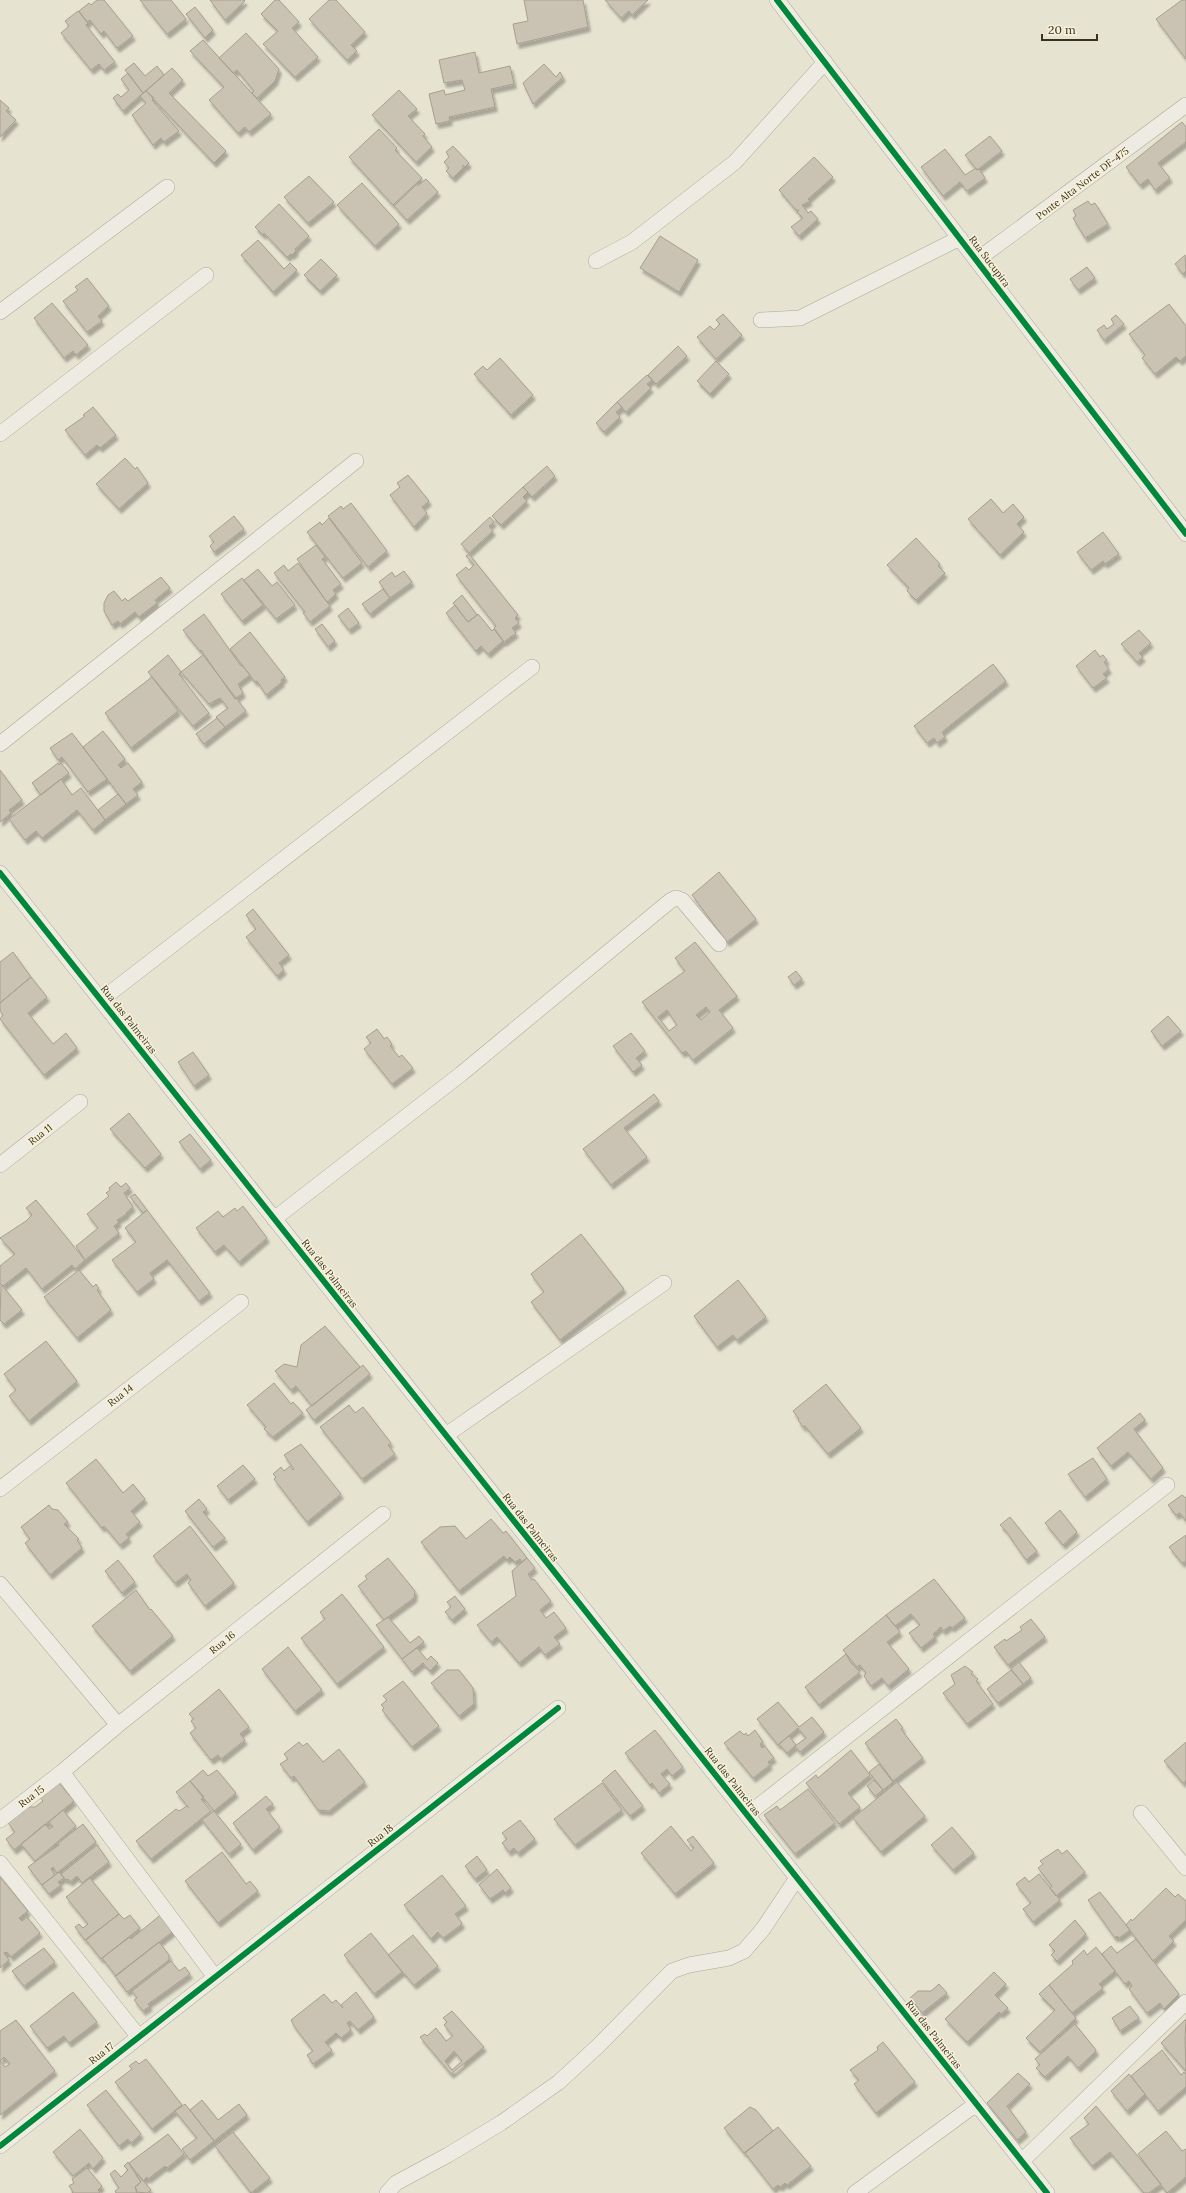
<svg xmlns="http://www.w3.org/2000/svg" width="1186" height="2193" font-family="Lora,serif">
  <defs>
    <filter id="shadow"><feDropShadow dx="2.5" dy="4.5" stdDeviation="1" flood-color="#0004"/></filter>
  </defs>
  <rect width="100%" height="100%" fill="#e6e3d1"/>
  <path fill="#cac2b2" stroke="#a79f90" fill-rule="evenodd" filter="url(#shadow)" d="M97,0H104L133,36L117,48L104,31L101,34L90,20L87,22L79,11L89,3L91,5Z
    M140,0H171L186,19L167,34Z
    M210,0H244L245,1L225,20Z
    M275,0H279L299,22L292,28L318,57L295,77L263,44L278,31L261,14Z
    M329,0H336L365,32L351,45L357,51L347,60L309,19Z
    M524,0H583L588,27L517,44L513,24L528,21Z
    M605,0H648L632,15L629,11L621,18Z
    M1182,0H1186V59L1156,19Z
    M195,7L213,30L205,38L186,14Z
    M78,11L88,23L86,25L115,62L104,70L99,64L91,70L61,33L69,26L65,21Z
    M246,33L279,69L275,81L257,98L252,93L254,91L237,70L233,73L219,58Z
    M203,40L271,114L249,132L245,127L238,133L209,100L224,87L190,51Z
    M475,52L479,73L510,66L514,84L491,89L495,107L449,117L450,121L436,124L429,94L444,90L445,95L465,90L462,80L444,83L439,60Z
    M134,63L145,76L157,66L164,75L143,93L125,70Z
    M544,64L556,77L560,72L563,77L533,104L523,83Z
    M172,68L183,80L169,93L226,151L214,163L146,91Z
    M128,73L143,93L123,111L113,98L118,94L121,97L129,90L121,79Z
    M399,90L417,109L408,116L425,134L423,136L432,147L416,162L372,115Z
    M146,91L154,98L152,100L179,131L164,142L161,138L153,145L132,115L146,103L140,96Z
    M0,100L9,108L6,111L16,120L0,137Z
    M1182,122L1186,127V142L1158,163L1170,178L1155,190L1148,179L1140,185L1126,167Z
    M379,129L397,148L395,150L422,178L393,205L349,157Z
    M990,136L1002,151L977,170L965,155Z
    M453,146L469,163L465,167L463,165V168L453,178L446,171L449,168L444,162L449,157L446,152Z
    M945,149L965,175L976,168L977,170L979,169L985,178L967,191L960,182L943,196L921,167Z
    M814,157L833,177L808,199L810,201L802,205L808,213L811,211L818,219L799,236L791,227L803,218L797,212L799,210H796L779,190Z
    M309,176L334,202L308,223L284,197Z
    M426,179L438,192L407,220L394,206L416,185H419Z
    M362,183L399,224L375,246L337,205Z
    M1088,201L1091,205L1095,203L1108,224L1085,238L1073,218L1076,216L1073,210Z
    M279,204L309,236L295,249L296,251L292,255L291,254L287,257L264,233L263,235L255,227Z
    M660,236L698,260L679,292L640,268Z
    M258,240L284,269L290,263L297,270L273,292L241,255Z
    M1185,255L1186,271L1183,274L1175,264Z
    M321,259L337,275L320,291L304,275Z
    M1087,267L1095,278L1078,290L1070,279Z
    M87,278L109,306L98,316L102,321L87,332L63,301L78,290L75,287Z
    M52,303L88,345L76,355L73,351L64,358L34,318Z
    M1169,304L1186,326V356L1180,361L1176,357L1155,374L1142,358L1145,355L1129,334Z
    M723,314L742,335L716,359L697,337L710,326L714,330L720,324L716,320Z
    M1116,315L1124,324L1104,340L1097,330L1104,325L1107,329L1114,324L1111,319Z
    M678,346L687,356L656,384L648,375Z
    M500,358L533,395L511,415L474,374L483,366L487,370Z
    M716,361L729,374L710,394L697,381Z
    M647,375L652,380L647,384L651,388L626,412L617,402Z
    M617,402L622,407L616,412L620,417L604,432L596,423Z
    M93,407L116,435L100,448L97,445L85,455L65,430L85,416L83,415Z
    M125,458L135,469L137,467L148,483L119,509L96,484Z
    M547,466L555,476L532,497L523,487Z
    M408,475L429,501L422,507L427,513L414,527L390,495L400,487L397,483Z
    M523,487L528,492L523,497L527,501L501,525L492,516Z
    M991,499L1003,513L1013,504L1024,517L1017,524L1024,532L1000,555L968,519Z
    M351,503L387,551L368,567L328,516L341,506L343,509Z
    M234,516L244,529L214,552L210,546L214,542L209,536Z
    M490,517L494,522L489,526L493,531L469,553L461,544Z
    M329,518L362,563L343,578L307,532L320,522L322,525Z
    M1103,532L1119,554L1105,564L1103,561L1091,570L1077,552Z
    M916,538L940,564L938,566L945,573L916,600L907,591L909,588L887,565Z
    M316,545L325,557L322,559L341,584L333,590L336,594L327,602L297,559Z
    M469,554L518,615L515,618L519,623L512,628L516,633L504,642L494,628L496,626L456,575L466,567L469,570L474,565L466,556Z
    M298,563L330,606L310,622L303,613L305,612L274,573L284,565L288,571Z
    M258,569L272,586L277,582L295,605L276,619L244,580Z
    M404,571L412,582L390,598L379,582L392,572L395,577Z
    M161,577L170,588L155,600L157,603L139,617L135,612L120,624L118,621L112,625L104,611V603L108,595L114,591L122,601L125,598L128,601Z
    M242,578L263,605L242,621L221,594Z
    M383,589L390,598L370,614L362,604Z
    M462,595L477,615L468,622L453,603Z
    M455,605L468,622L478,614L492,631L494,629L503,641L488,654L481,646L476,651L446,613Z
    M348,608L359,623L349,630L338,616Z
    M204,614L241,666L242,665L250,675L238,684L243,693L235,699L201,650L200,651L183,630Z
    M322,624L335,641L328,647L315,629Z
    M1139,630L1151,643L1139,653L1143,657L1137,662L1121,644Z
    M250,632L285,677L281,680L282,682L266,695L257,681L255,682L230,649Z
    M1095,650L1100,657L1103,655L1107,660L1104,662L1109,669L1103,674L1107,678L1093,688L1076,666Z
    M168,655L181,672L179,674L209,713L193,726L148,672Z
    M203,655L246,711L225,727L216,717L228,708L220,698L209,704L181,672Z
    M993,664L1006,681L942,732L945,737L937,743L934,738L927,743L914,726Z
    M152,677L178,711L131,748L105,713Z
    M217,718L225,727L204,744L196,734Z
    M103,731L125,759L118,765L121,768L128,763L142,782L133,789L138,795L126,804L83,747Z
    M72,733L107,779L88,792L62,757L58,760L50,748Z
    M58,763L59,765L61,763L69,773L41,795L32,783Z
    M0,770L22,800L9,810L11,813L0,822Z
    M61,779L72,795L81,788L105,820L93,830L77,810L42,838L36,831L25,840L9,819Z
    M118,794L126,804L105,820L98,810Z
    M719,872L756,919L727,942L692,895Z
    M253,909L289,955L279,963L284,970L277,976L246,937L256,929L246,915Z
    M695,942L737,996L719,1010L733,1028L693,1060L686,1051L682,1053L642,1002L685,971L675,958ZM706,1007L710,1012L701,1020L696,1015ZM667,1010L677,1025L669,1031L658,1017Z
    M13,952L31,977L0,1003V962Z
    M796,971L802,979L794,985L788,977Z
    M31,977L47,997L28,1013L53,1044L66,1033L77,1048L44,1075L0,1019L3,1015L0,1011V1003Z
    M1168,1016L1181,1031L1162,1046L1151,1031Z
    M377,1029L384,1039L387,1037L390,1041L392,1045L390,1046L399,1057L402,1055L413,1068L392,1084L364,1049L371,1043L366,1037Z
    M631,1033L645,1051L636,1058L642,1065L633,1072L613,1046Z
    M193,1052L209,1075L194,1086L178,1062Z
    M654,1094L659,1101L624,1128L647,1157L611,1185L583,1149Z
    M129,1113L161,1154L145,1168L110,1129Z
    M190,1134L211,1160L200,1169L179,1142Z
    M116,1182L121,1187L126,1183L130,1188L124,1193L133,1207L126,1213L127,1214L117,1220L119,1222L114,1226L119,1233L85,1260L76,1246L98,1228L87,1214L109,1196L106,1193L110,1190L109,1188Z
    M135,1194L147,1210L143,1213L130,1197Z
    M36,1200L85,1260L75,1269L72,1265L42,1289L26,1268L3,1286L0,1283V1266L15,1254L0,1238L26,1221L32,1215L26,1208Z
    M243,1206L267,1238L239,1262L224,1245L215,1252L196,1228L218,1211L223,1217L235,1208L237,1211Z
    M147,1210L210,1293L199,1301L167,1260L150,1273L154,1279L137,1292L112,1260L136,1242L125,1228Z
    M581,1234L624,1289L560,1340L531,1302L544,1292L531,1274Z
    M79,1270L93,1287L96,1284L98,1287L99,1288L97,1290L111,1310L77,1338L44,1297Z
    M738,1280L766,1317L737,1340L733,1335L717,1347L694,1316Z
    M1,1284L22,1310L4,1324L0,1320Z
    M325,1326L360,1367L312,1406L296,1386L291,1390L275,1371L284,1364L297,1367L301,1345Z
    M46,1341L77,1381L29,1421L9,1396L16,1390L4,1374Z
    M363,1365L370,1374L314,1420L306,1410Z
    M274,1383L291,1404L293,1402L303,1413L273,1437L264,1429L266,1427L247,1405Z
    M826,1384L861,1428L828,1454L805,1426L803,1427L798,1420L799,1419L793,1411Z
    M349,1405L355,1413L363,1407L391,1443L388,1445L395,1454L362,1479L320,1427Z
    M1140,1413L1145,1420L1134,1429L1163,1468L1151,1479L1128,1452L1111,1466L1097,1448Z
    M301,1444L341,1494L307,1522L274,1479L276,1477L273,1474L281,1467L284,1471L290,1466L293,1470L294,1469L284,1455Z
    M1093,1458L1107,1479L1085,1497L1068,1474Z
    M96,1459L123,1493L133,1484L145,1499L131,1511L140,1522L126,1534L129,1538L120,1545L104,1526L102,1528L66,1483Z
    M243,1465L255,1479L228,1500L217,1486Z
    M1182,1495L1186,1498V1521L1180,1513L1176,1515L1168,1505Z
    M199,1499L207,1509L203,1512L225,1538L213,1547L185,1511Z
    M49,1505L52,1509L58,1510L68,1522L64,1524L79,1539L77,1540L82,1548L50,1575L25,1543L30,1539L21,1527Z
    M1060,1510L1077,1532L1063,1545L1045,1523Z
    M1010,1517L1037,1551L1026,1560L1006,1531L1000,1525Z
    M491,1519L503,1533L506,1531L527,1558L522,1562L520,1559L515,1562L510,1557L507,1560L504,1556L459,1591L421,1542L440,1527L455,1526L466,1539Z
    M190,1526L234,1583L205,1606L188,1583L191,1580L187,1574L175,1583L153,1556Z
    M1186,1535V1561L1182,1563L1169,1547Z
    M388,1558L415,1591L414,1598L384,1620L358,1586L367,1579L365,1576Z
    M527,1558L535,1568L528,1574L532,1580L534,1579L551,1601L540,1610L546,1618L554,1612L566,1628L554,1637L560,1644L545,1655L539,1647L519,1663L497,1637L491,1642L477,1625L516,1596L512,1571Z
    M118,1560L135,1582L122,1593L105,1571Z
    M934,1579L965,1618L952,1628L950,1626L943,1631L941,1627L933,1634L935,1637L921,1648L909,1633L920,1625L911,1614L895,1626L886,1615Z
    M136,1590L150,1610L151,1609L173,1636L130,1671L92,1626Z
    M342,1594L384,1647L337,1684L301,1638L325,1619L320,1612Z
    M455,1596L465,1609L452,1620L445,1612L451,1607L447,1602Z
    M886,1615L900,1632L887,1642L909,1669L888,1686L882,1678L871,1686L864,1676L866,1673L860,1665L857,1667L843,1650Z
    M388,1617L410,1643L419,1636L424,1642L402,1659L376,1625Z
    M1031,1619L1045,1637L1008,1665L994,1647L1005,1639L1006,1641L1022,1630L1020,1627Z
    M288,1647L322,1690L295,1711L262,1669Z
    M417,1648L427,1660L431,1656L438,1663L430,1671L423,1663L412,1672L402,1659Z
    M846,1654L851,1663L860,1672L819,1705L805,1687Z
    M1019,1662L1031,1678L1023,1684L1011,1669Z
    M965,1666L973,1672L971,1674L978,1679L976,1681L993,1704L967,1724L943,1693L955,1684L951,1675Z
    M447,1670H459L473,1688L474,1704L459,1716L431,1683Z
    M1011,1670L1023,1684L998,1703L987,1689Z
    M403,1681L439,1726L412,1747L382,1710L384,1708L381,1705L387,1700L383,1696Z
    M219,1689L249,1727L240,1734L245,1740L221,1759L218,1755L211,1760L190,1733L196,1728L191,1721L194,1719L189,1714Z
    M778,1702L799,1727L812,1717L824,1732L800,1752L795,1746L806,1738L798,1728L778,1745L757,1719Z
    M896,1719L903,1728L901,1729L923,1758L893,1781L865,1743Z
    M655,1730L683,1767L672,1776L667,1769L661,1774L670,1784L659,1793L652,1783L650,1785L625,1753Z
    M755,1730L763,1742L760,1744L762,1748L765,1746L774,1758L768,1762L770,1765L753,1778L724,1743L740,1731L744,1735L746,1733L748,1736Z
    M789,1736L796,1745L787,1753L779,1744Z
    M299,1742L303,1746L307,1743L323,1762L339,1749L365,1782L329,1811L318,1810L294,1776L291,1778L280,1764L288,1759L284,1754Z
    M1186,1742V1781L1183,1783L1164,1761Z
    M851,1750L870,1775L848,1793L860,1807L839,1824L806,1783L816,1775L818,1778Z
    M879,1764L893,1782L883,1790L869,1772Z
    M203,1770L208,1776L217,1770L236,1793L214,1811L190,1781Z
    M615,1770L643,1806L630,1816L602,1781Z
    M874,1780L883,1790L875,1796L867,1786Z
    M190,1781L204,1797L201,1799L211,1811L151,1859L136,1841L176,1809L179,1811L187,1806L189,1808L176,1792Z
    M897,1782L925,1816L881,1852L853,1818Z
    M59,1783L74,1801L14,1850L6,1839L15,1832L8,1823L28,1807H35L43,1801L40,1798Z
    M602,1783L622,1810L575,1845L554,1819Z
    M808,1789L835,1823L795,1854L764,1815L777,1806L780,1810Z
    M266,1796L273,1804L266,1809L280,1827L253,1850L233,1823Z
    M63,1810L76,1826L35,1861L21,1844L45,1824L49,1829L53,1827L49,1822Z
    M214,1811L241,1844L229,1854L202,1820Z
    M520,1820L535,1839L518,1853L514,1848L509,1852L502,1843L507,1839L502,1833Z
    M83,1824L96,1842L57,1873L53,1867L51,1869L55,1875L42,1885L28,1867L59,1845L58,1843L61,1841Z
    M671,1826L691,1851L694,1848L687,1840L693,1836L714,1863L675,1894L641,1853Z
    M952,1827L974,1853L953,1870L931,1845Z
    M97,1845L109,1862L82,1883L77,1876L70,1882L68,1879L66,1880L61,1874Z
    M1058,1849L1062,1854L1067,1850L1085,1872L1056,1896L1050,1888L1052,1886L1038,1868L1043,1864L1040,1861Z
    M222,1852L246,1884L250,1881L258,1891L218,1923L185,1881Z
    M477,1856L487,1870L475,1879L465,1866Z
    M497,1869L511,1888L505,1893L503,1890L490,1899L479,1885Z
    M59,1872L64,1878L58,1882L61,1885L49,1894L42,1885Z
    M1039,1874L1060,1900L1033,1922L1023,1909L1031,1903L1016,1884L1025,1877L1029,1882Z
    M442,1875L466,1906L455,1914L462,1923L461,1925L443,1938L438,1932L431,1939L404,1905Z
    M0,1877L28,1911L19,1918L22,1921L27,1917L40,1933L11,1957L7,1952L4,1953L9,1960L0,1968Z
    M90,1878L119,1914L85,1940L75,1927L79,1924L83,1928L88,1924L66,1897Z
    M1166,1888L1175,1897L1178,1894L1186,1901V1920L1169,1936L1174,1941L1153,1961L1126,1925L1131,1919L1132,1921Z
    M1100,1892L1130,1930L1119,1938L1117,1936L1115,1938L1088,1900Z
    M163,1913L176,1929L116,1976L102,1958L130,1937L131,1939Z
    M119,1914L124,1919L130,1915L140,1928L101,1959L86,1940Z
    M1075,1920L1086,1934L1057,1961L1051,1955L1055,1951L1049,1945Z
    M371,1933L402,1972L374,1994L344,1955Z
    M413,1935L438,1966L414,1985L388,1955Z
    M1136,1939L1179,1994L1164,2009L1160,2003L1147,2013L1129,1989L1132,1986L1129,1981L1125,1984L1102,1954L1111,1946L1117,1953Z
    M159,1942L169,1955V1960L127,1992L115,1976Z
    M1096,1947L1115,1971L1099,1984L1103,1988L1072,2013L1049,1985L1073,1964L1072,1961L1084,1950L1087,1955Z
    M44,1948L55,1962L24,1986L12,1971Z
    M171,1961L179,1971L185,1967L190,1974L148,2004L150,2006L143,2011L134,2000L137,1998L132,1991Z
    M994,1972L1006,1984L995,1995L1008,2008L1001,2014L999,2012L967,2042L945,2019Z
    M939,1984L947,1993L922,2013L910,1998L918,1991H931Z
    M1049,1985L1076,2018L1040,2052L1026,2038L1055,2010L1039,1994Z
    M73,1992L97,2022L69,2043L64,2036L47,2048L30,2026Z
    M356,1992L374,2017L358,2030L350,2021L347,2023L351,2030L341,2038L336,2033L325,2042L332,2050L313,2064L307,2055L313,2051L294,2026L291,2020L324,1994L332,2003L336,2000L343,2008L341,2005Z
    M1130,2006L1139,2018L1120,2031L1112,2018Z
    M452,2011L484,2047L451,2074L420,2037L425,2034L427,2036L436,2028L446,2041L453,2036L444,2025L447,2022L443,2018ZM454,2051L462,2061L452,2070L445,2061Z
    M1186,2019L1185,2039L1186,2071L1161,2043Z
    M16,2020L55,2071L0,2115V2031ZM4,2057L10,2064L5,2067L0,2061Z
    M1075,2024L1096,2050L1095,2052L1078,2068L1068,2056L1045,2077L1036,2068L1040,2065L1035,2059Z
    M883,2042L915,2082L876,2113L854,2084L859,2080L850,2070L878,2050L877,2047Z
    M1162,2050L1181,2075L1184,2072L1186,2074V2087L1158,2111L1131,2076Z
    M146,2059L182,2105L152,2129L115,2082L132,2069L129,2066L136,2061L139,2064Z
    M1018,2073L1030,2084L1007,2106L1026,2132L1017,2140L987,2103Z
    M1129,2074L1145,2094L1127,2111L1111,2091Z
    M106,2090L141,2134L131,2143L128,2139L119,2146L87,2105Z
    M202,2100L218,2120L239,2104L247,2115L214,2141L190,2110Z
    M185,2104L214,2141L190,2160L182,2149L197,2138L175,2111Z
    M1096,2106L1161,2184L1149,2193H1144L1110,2152L1092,2166L1070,2138L1089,2124L1084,2118Z
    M750,2107L756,2110L773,2131L744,2153L724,2128Z
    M778,2127L811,2166L787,2185L785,2183L780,2187L778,2185L773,2189L745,2153Z
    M80,2129L103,2158L93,2169L89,2163L73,2176L53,2152Z
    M1166,2131L1182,2151L1186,2149V2177L1167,2193L1138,2154Z
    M233,2132L270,2178L251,2193L215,2146Z
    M168,2134L184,2154L167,2168L165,2166L148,2179L147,2177L143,2181L129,2163Z
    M128,2162L141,2182L135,2187L137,2193H116L115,2191L119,2188L110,2174L115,2170L121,2177L128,2170L124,2166Z
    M87,2168L102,2186L98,2190L100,2193H72L73,2192L69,2186L74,2183L72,2179Z
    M138,2174L151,2190L147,2193L136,2192L137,2190L135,2187L141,2182L136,2175Z"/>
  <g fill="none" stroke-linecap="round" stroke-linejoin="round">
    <g stroke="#aca899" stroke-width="16">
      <path id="minor" d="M777,0L1186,534
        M977,260L1186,105
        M596,261L632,242L735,162L825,62
        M0,312L167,187
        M761,320L800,318L960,238
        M0,434L206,275
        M0,744L356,461
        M0,873L1047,2193
        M101,1000L532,667
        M0,1165L80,1102
        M274,1219L461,1074L670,901L676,898L682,900L719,944
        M446,1435L664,1283
        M0,1489L241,1302
        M0,1584L118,1725
        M62,1772L215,1977
        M1141,1813L1186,1868
        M747,1815L1167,1485
        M0,1820L62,1772L118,1725L383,1514
        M0,1863L139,2037
        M0,2146L558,1708
        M1022,2161L1186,2002
        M387,2193L396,2183L448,2155L501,2123L559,2082L599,2045L672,1971L689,1965L729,1958L744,1951L763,1929L797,1878
        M855,2193L976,2104"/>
    </g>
    <use href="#minor" stroke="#eeece2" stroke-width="15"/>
    <g stroke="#f6f1d8" stroke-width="8">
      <path id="cycleway" d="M777,0L1186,534
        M0,873L1047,2193
        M0,2146L558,1708"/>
    </g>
    <use href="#cycleway" stroke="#00873e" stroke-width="6"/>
  </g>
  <g text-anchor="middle" stroke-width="3" stroke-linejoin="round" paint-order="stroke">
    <g font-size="10" fill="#3c3120" stroke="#f6f1d8">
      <text transform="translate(1082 183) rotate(-37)" y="4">Ponte Alta Norte DF-475</text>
      <text transform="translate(990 261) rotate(53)" y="4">Rua Sucupira</text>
      <text transform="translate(129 1019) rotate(52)" y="4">Rua das Palmeiras</text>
      <text transform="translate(40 1134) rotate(-38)" y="4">Rua 11</text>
      <text transform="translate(330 1273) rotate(52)" y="4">Rua das Palmeiras</text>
      <text transform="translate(120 1395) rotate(-38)" y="4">Rua 14</text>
      <text transform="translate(531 1527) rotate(52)" y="4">Rua das Palmeiras</text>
      <text transform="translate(222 1642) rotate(-39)" y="4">Rua 16</text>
      <text transform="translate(733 1781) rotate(52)" y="4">Rua das Palmeiras</text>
      <text transform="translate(31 1796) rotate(-37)" y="4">Rua 15</text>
      <text transform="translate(380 1835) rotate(-38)" y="4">Rua 18</text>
      <text transform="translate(934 2034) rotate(52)" y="4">Rua das Palmeiras</text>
      <text transform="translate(101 2053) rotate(-38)" y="4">Rua 17</text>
    </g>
  </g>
  <path d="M1042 34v6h55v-6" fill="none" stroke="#3c3120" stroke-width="2"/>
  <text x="1048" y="34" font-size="12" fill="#3c3120" stroke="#f6f1d8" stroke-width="3" paint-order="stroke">20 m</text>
</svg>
